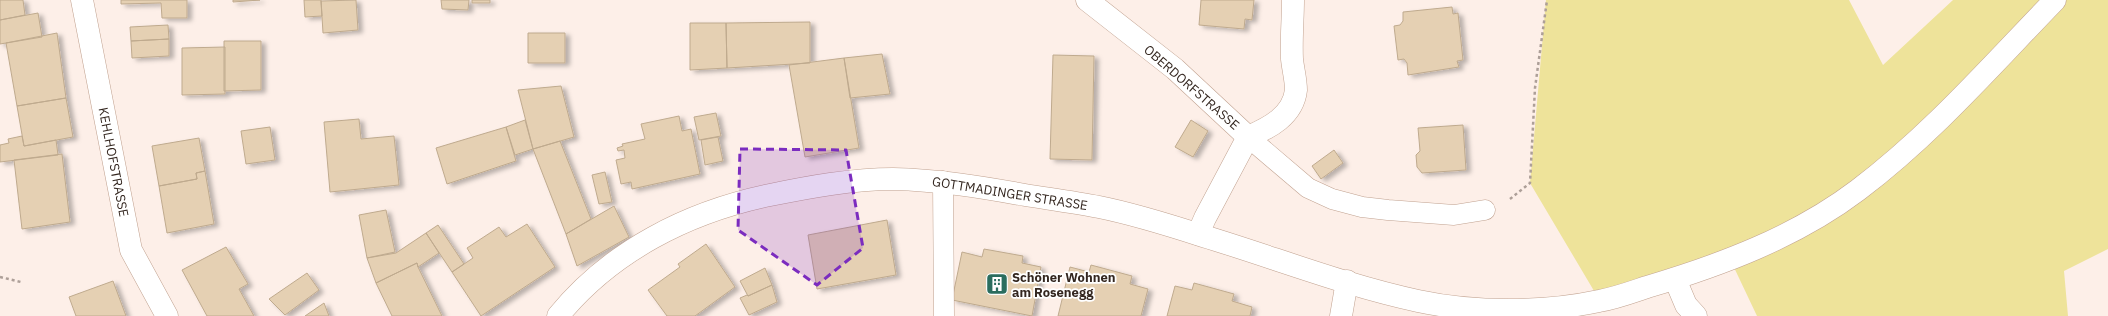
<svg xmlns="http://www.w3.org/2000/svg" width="2108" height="316" font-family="'IBM Plex Sans',sans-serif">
  <defs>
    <filter id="shadow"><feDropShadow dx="4.5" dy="2.5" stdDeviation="2" flood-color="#0004"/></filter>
  </defs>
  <rect width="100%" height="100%" fill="#fdefe8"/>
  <path fill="#eee39a" d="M1546,0H1849L1883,65L1953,0H2108V249L2064,271L2068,316H1757L1730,259L1600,301L1530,183Z"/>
  <path fill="#e5d0b3" stroke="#bfaa8e" filter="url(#shadow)" d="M0,0H23L25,15L0,20Z
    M121,0H187V18H162L161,3L121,4Z
    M233,0H260L233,2Z
    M304,0H321L322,16L305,17Z
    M356,0L358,30L323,33L321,1Z
    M441,0H469L468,10L442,9Z
    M472,0H490V3H472Z
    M1201,0H1254L1252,20L1245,19L1244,29L1199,25Z
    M1452,7L1453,14L1458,13L1463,60L1457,61L1459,67L1408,75L1407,63L1404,59L1398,60L1394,26L1400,25L1403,21V12Z
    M38,13L42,37L0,44V20Z
    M810,22V63L727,68L726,23Z
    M690,23H726L727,68L690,70Z
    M168,25L169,39L131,41L130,27Z
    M57,33L66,98L17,106L6,43Z
    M528,33H565V63H528Z
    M169,39V56L132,58L131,41Z
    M224,41H261V90L224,91Z
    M225,47V94L182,95V48Z
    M882,54L890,94L850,98L844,58Z
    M1053,55L1094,56L1092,160L1050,159Z
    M844,58L859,148L805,157L789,65Z
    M561,86L574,137L533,149L518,90Z
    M66,98L73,137L24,146L17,106Z
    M716,113L721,136L699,140L694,117Z
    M679,116L682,131L691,129L700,174L632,189L631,182L621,184L616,160L625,158L624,150L618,151L617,148L623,146L622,144L645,139L641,124Z
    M359,119L361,139L394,136L399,185L330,192L324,122Z
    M525,120L533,149L515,155L506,127Z
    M1191,120L1208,131L1193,157L1175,147Z
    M1463,125L1466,170L1422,173L1417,167L1416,155L1420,151L1418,128Z
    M270,127L275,160L246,164L241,131Z
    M506,127L516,161L447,184L436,148Z
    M22,136L24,146L56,140L58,155L0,162V145L9,143L8,139Z
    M718,137L723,161L705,165L701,140Z
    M199,138L205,171L196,173L197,179L159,186L152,146Z
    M560,141L591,219L566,234L533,149Z
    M1334,150L1343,163L1321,179L1312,166Z
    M62,154L70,222L22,229L14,160Z
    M205,171L214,224L167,233L159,186L197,179L196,173Z
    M605,172L612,202L599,204L592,175Z
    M614,206L629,237L577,266L566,234Z
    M386,210L395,252L367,258L359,215Z
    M887,220L896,275L817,289L808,235Z
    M527,224L555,267L481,316L452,272L473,258L467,248L499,227L506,237Z
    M438,225L464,264L452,272L426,233Z
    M426,233L439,253L418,267L417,263L376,283L367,258L396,253Z
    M706,244L735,287L695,316H667L648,290L680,267L678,264Z
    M226,247L248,284L239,289L254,316H207L182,270Z
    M984,249L1023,256L1022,263L1041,267L1032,316L952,300L962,252L982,257Z
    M417,263L418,267L442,316H392L376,283Z
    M1091,265L1132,276L1130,284L1148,289L1141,316H1058L1070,267L1089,272Z
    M765,268L772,285L748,296L740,281Z
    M307,273L319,290L285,315L269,299Z
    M113,281L126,316H76L69,297Z
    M1194,283L1234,294L1232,301L1252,307L1250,316H1167L1175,286L1192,290Z
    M772,285L777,302L749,315L740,298L747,295L748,296Z
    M324,303L329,316H305Z"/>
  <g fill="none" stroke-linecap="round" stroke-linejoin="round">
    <g stroke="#c1a290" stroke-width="21">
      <path id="lane" d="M1248,137L1308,188L1332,199L1362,207L1388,210L1454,215L1485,210
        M943,181L944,316"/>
    </g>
    <g stroke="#c1a290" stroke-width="23">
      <path id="street" d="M82,0L131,250L167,316
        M1087,0L1175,69L1248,137
        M1248,137C1269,128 1293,116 1296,90C1296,80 1293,69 1292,59C1291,39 1293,19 1293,0
        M1198,234L1205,218L1248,137
        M1675,279L1686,305L1696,316
        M1341,316L1347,281"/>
    </g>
    <g stroke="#c1a290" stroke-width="23">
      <path id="secondary" d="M558,316C611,251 688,212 770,195C809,187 852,179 893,179C938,180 981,187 1025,195C1050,199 1074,202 1099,207C1134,214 1169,225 1203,236C1273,257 1347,286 1418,301C1474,313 1543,313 1599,301C1616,298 1632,292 1647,287C1721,265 1796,237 1858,190C1931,135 1991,66 2055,0"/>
    </g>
    <path stroke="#ad9f98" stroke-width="2.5" stroke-dasharray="3 3" stroke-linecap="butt" d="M1510,199L1530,183L1535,88L1547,0
      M0,277L21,282"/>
    <use href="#lane" stroke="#fff" stroke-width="20"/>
    <use href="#street" stroke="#fff" stroke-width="22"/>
    <use href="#secondary" stroke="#fff" stroke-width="22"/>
  </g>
  <path fill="#7b2cbf" fill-opacity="0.2" stroke="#7b2cbf" stroke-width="3" stroke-dasharray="8 5" stroke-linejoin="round" d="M740,149L846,150L863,248L817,285L738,230Z"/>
  <defs>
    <g id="building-square" transform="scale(1.15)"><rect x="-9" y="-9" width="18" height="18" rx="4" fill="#2b6d5e" stroke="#fff"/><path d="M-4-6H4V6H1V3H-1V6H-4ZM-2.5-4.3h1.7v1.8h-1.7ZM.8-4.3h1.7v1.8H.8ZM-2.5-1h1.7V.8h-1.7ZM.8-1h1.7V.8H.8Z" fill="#fff"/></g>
  </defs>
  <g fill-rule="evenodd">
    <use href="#building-square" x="997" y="284"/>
  </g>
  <g text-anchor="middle" stroke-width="3.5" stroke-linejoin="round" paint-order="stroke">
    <g font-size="13" fill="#342720" stroke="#fff">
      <text transform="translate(1192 87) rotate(41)" y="5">OBERDORFSTRASSE</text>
      <text transform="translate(114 162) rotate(79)" y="5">KEHLHOFSTRASSE</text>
      <text transform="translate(1010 193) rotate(9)" y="5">GOTTMADINGER STRASSE</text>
    </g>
    <g font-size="13" font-weight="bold" fill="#342720" stroke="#fff" text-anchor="start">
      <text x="1012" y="282">Schöner Wohnen<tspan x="1012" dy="15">am Rosenegg</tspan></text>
    </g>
  </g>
</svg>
